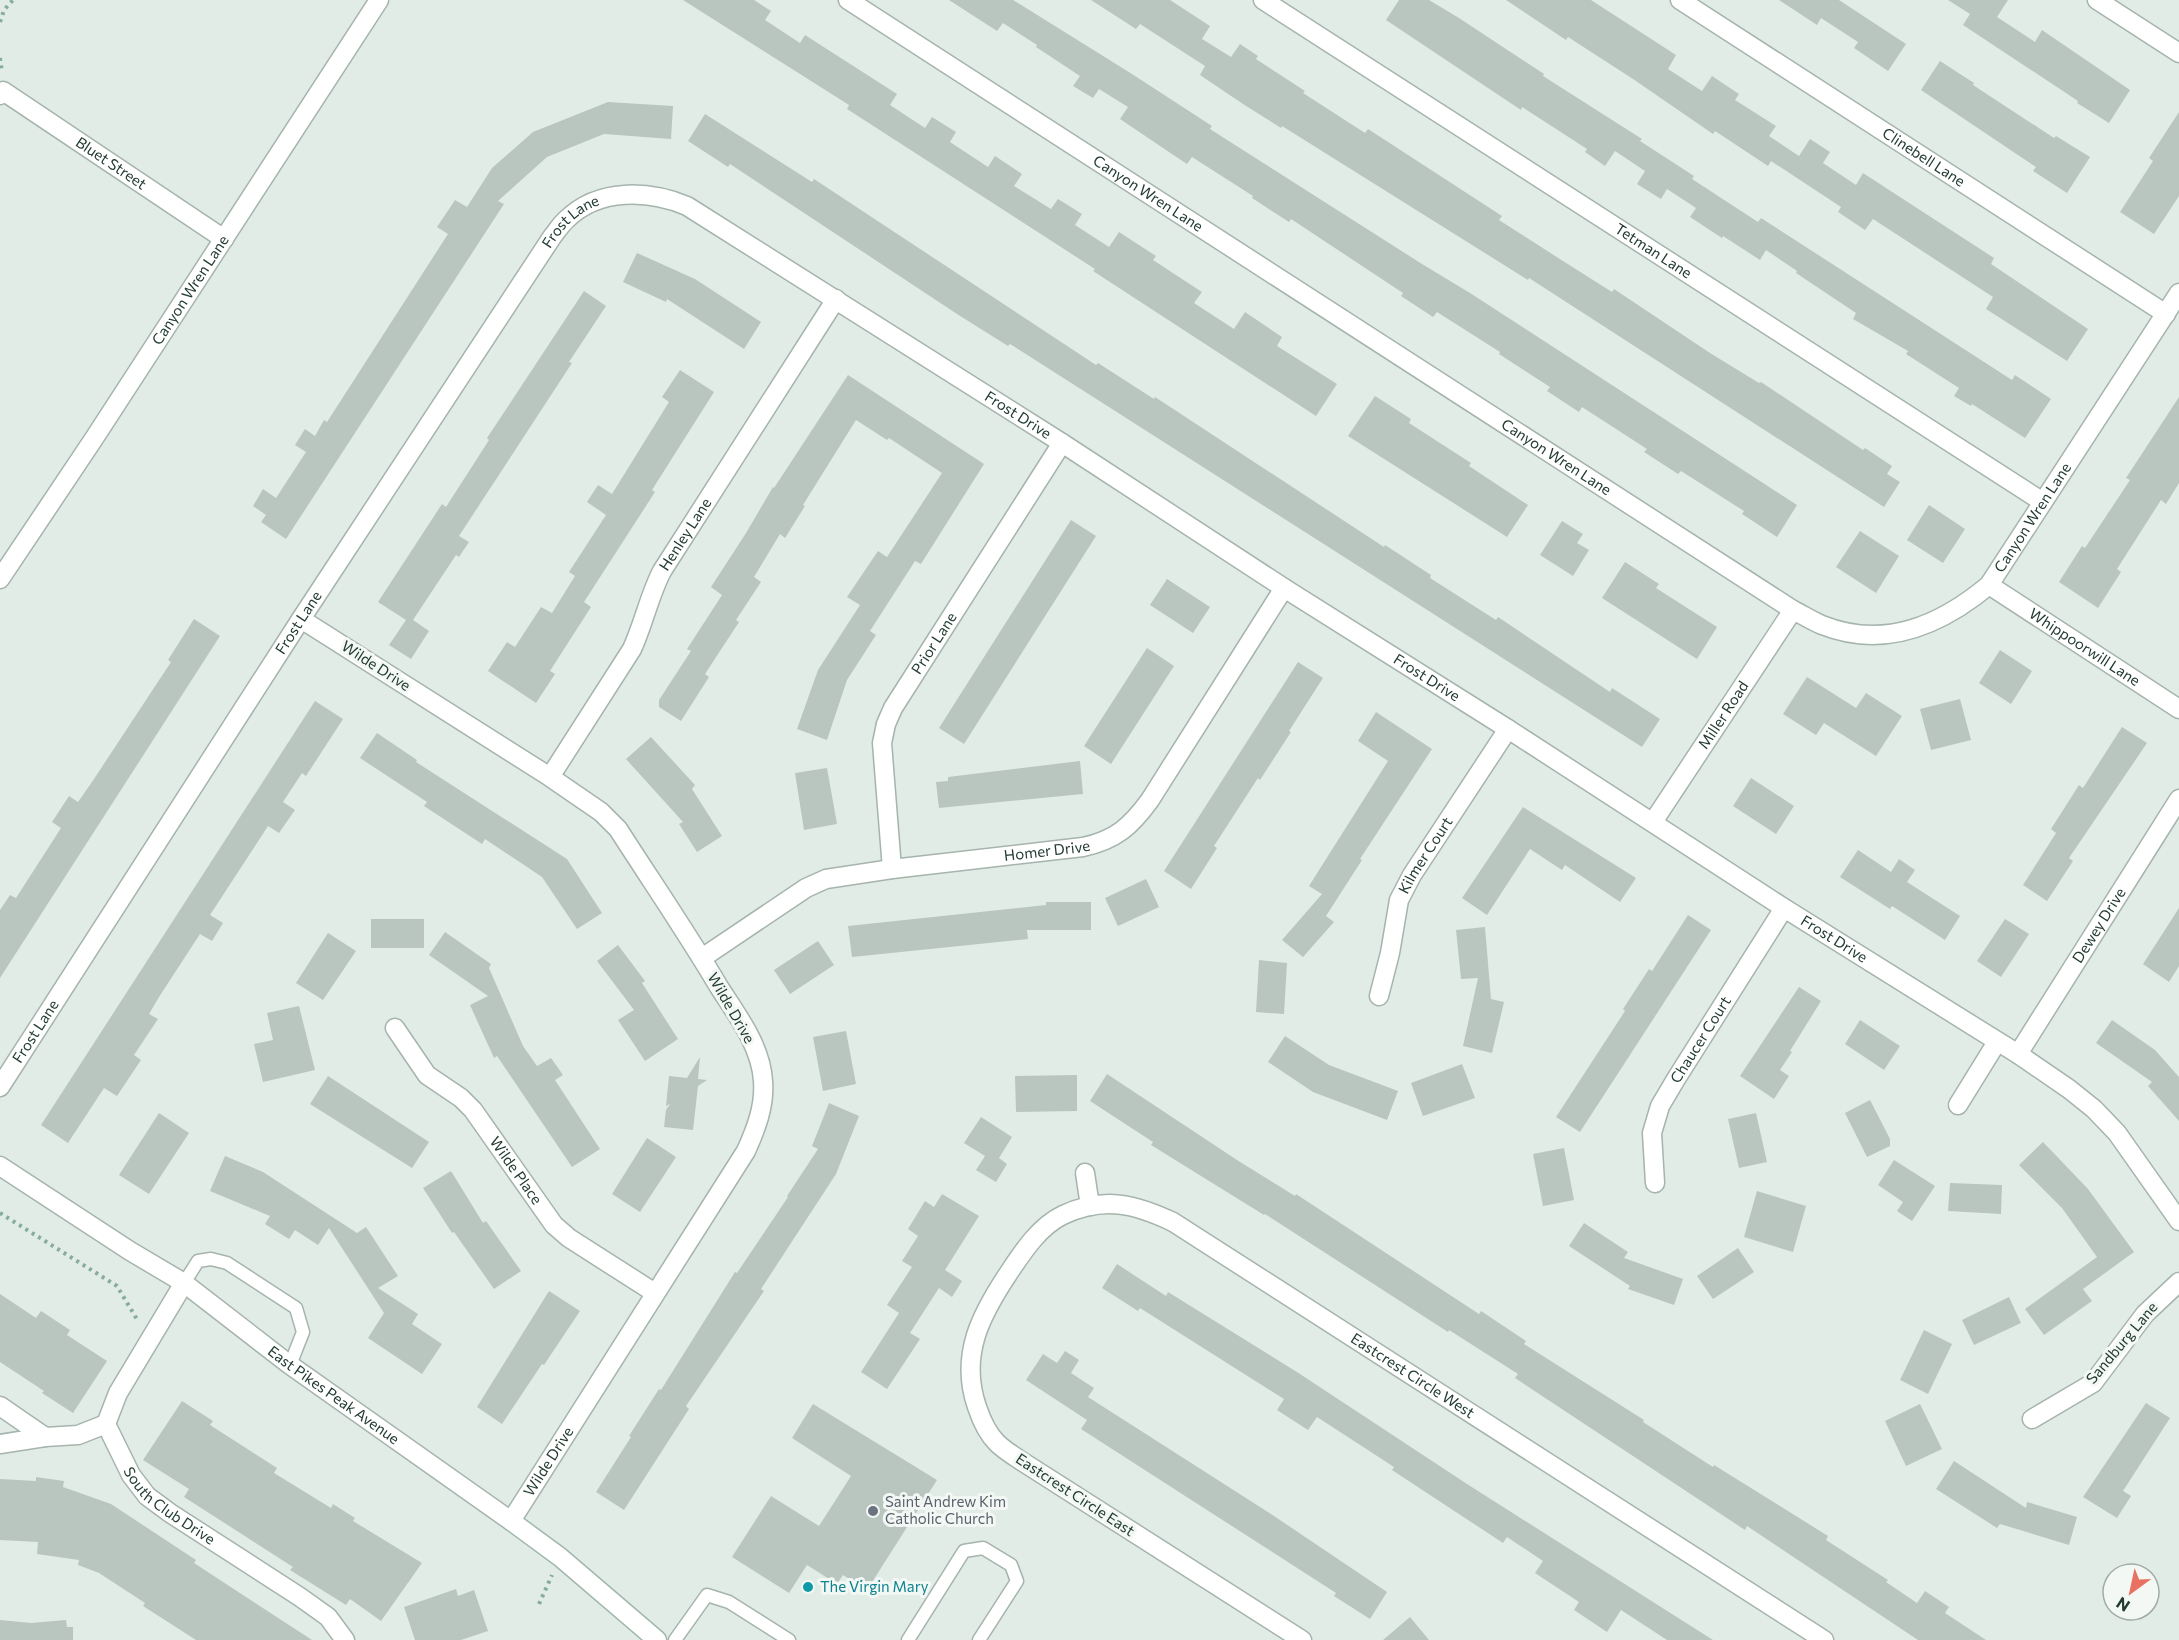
<svg xmlns="http://www.w3.org/2000/svg" width="2179" height="1640" font-family="Commissioner,sans-serif">
  <rect width="100%" height="100%" fill="#e2ece6"/>
  <path fill="#b8c6bf" d="M683,0H754L771,11L765,20L800,43L805,35L897,94L890,105L925,128L932,117L956,132L950,142L988,167L995,156L1022,174L1014,186L1051,209L1058,199L1082,214L1075,225L1109,247L1119,232L1156,256L1153,260L1202,292L1194,303L1234,329L1245,312L1282,337L1277,346L1337,384L1316,416L1093,271L1095,269L847,109L849,105Z
    M949,0H1013L1132,74L1212,126L1210,129L1422,264L1470,293L1797,505L1777,537L1742,514L1744,511L1681,471L1678,474L1644,452L1647,449L1582,407L1579,412L1547,391L1550,387L1499,354L1500,352L1437,312L1433,317L1401,296L1403,293L1291,219L1289,222L1252,198L1253,196L1192,157L1187,164L1166,150L1120,119L1128,107L1099,89L1093,98L1073,86L1080,76L1036,47L1037,45L1003,23L997,31Z
    M1091,0H1170L1210,26L1202,39L1231,57L1240,44L1258,56L1256,59L1305,91L1303,93L1365,133L1368,129L1502,216L1499,220L1563,261L1612,292L1614,289L1710,353L1759,383L1761,382L1863,450L1865,448L1892,466L1887,474L1900,482L1884,507L1529,278L1528,280L1282,126L1281,128L1243,104L1200,75L1205,66L1140,24L1136,29Z
    M1399,0H1429L1459,18L1544,74L1543,76L1642,139L1640,141L1694,176L1692,179L1758,222L1761,218L2012,380L2015,375L2051,399L2025,438L1972,404L1971,406L1954,396L1959,388L1906,354L1908,351L1853,319L1856,313L1796,273L1797,271L1766,250L1760,260L1723,236L1722,238L1690,217L1696,208L1667,189L1661,199L1637,184L1645,171L1615,151L1605,166L1585,152L1587,149L1522,107L1521,110L1386,20Z
    M1506,0H1591L1676,55L1668,69L1702,91L1712,76L1739,94L1735,100L1776,126L1769,136L1799,156L1810,139L1830,152L1823,163L1856,185L1863,173L1994,258L1991,264L2088,329L2067,361L1986,309L1993,297L1873,219L1865,230L1838,212L1841,207L1771,161L1768,166L1715,131L1713,134L1633,79L1568,37L1566,40Z
    M1779,0H1839L1906,44L1888,71L1854,48L1858,42L1821,18L1817,25Z
    M1948,0H2008L1997,17L2035,42L2042,30L2130,90L2109,123L2077,103L2078,101L1963,25L1970,14Z
    M1940,61L1974,83L1973,85L2054,138L2056,136L2090,157L2067,193L2033,171L2036,167L1921,90Z
    M608,102L673,106L671,139L604,134L547,157L498,201L504,204L286,539L261,522L266,515L253,506L263,489L276,498L306,452L295,445L305,429L315,436L324,420L327,422L448,234L437,227L455,200L467,207L492,168L533,132Z
    M2179,112V196L2154,234L2120,212L2153,161L2149,158Z
    M705,114L812,182L814,179L1096,365L1098,363L1154,399L1155,397L1384,547L1385,545L1431,575L1430,578L1496,620L1498,617L1610,692L1612,688L1660,719L1642,747L1010,344L1008,346L957,314L730,164L728,167L688,141Z
    M637,253L695,279L761,322L744,349L667,299L666,302L623,282Z
    M584,291L606,306L569,362L572,363L459,536L469,542L459,557L456,555L413,620L429,631L411,659L389,645L406,620L378,602L442,504L446,507L489,440L487,438Z
    M680,370L714,392L652,490L655,492L584,602L591,607L550,671L555,674L536,703L488,671L507,642L515,647L541,607L552,613L575,576L569,572L606,515L587,502L598,485L612,494L669,402L662,397Z
    M848,375L984,464L921,564L915,561L870,631L876,635L847,680L827,740L797,729L818,670L860,605L847,597L878,551L887,557L942,473L889,438L887,440L856,420L803,505L805,506L785,538L780,534L754,577L761,582L736,620L739,622L705,674L709,677L681,721L659,707V700L691,651L687,649L722,595L711,587L746,533L773,487L774,488Z
    M1375,396L1411,419L1409,423L1471,463L1469,466L1528,505L1507,537L1348,436Z
    M2179,397V483L2166,504L2161,500L2117,569L2121,572L2098,608L2059,582L2082,546L2085,548L2130,480L2126,478Z
    M1929,505L1965,529L1943,563L1907,540Z
    M1071,520L1096,536L964,744L939,728Z
    M1562,521L1583,534L1577,543L1589,550L1573,576L1540,555Z
    M1860,531L1899,556L1876,593L1836,567Z
    M1625,562L1659,584L1656,588L1717,627L1697,659L1602,598Z
    M1167,579L1210,607L1193,633L1150,605Z
    M194,619L220,636L0,978V910L10,895L16,898L61,828L52,822L69,796L78,802L92,782L171,662L168,660Z
    M1147,648L1174,666L1111,764L1084,746Z
    M2000,650L2032,671L2011,704L1979,683Z
    M1298,662L1323,678L1289,731L1291,732L1260,780L1258,778L1214,846L1217,848L1191,889L1164,871Z
    M1807,677L1856,708L1866,693L1902,716L1876,756L1824,723L1816,735L1783,714Z
    M1960,699L1971,740L1931,750L1920,709Z
    M315,701L343,719L306,776L302,773L283,802L295,810L279,833L268,826L210,915L223,923L212,941L200,934L159,997L149,1014L158,1019L134,1055L141,1060L117,1096L104,1088L68,1143L41,1125Z
    M1376,712L1432,749L1360,859L1362,860L1326,916L1334,922L1303,957L1282,940L1322,894L1309,886L1388,761L1358,741Z
    M2122,727L2147,743L2069,858L2073,861L2047,901L2023,885L2056,833L2051,829L2079,785L2083,788Z
    M377,733L417,760L416,762L567,859L602,913L577,929L542,877L485,839L482,844L424,806L427,802L360,758Z
    M651,737L695,785L692,789L722,836L697,852L679,824L683,822L626,759Z
    M1080,761L1083,794L939,808L936,782L948,781V777Z
    M827,768L837,824L804,830L795,773Z
    M1751,778L1794,806L1776,834L1733,806Z
    M1523,807L1636,878L1620,902L1565,865L1562,870L1530,849L1487,915L1462,898Z
    M1858,850L1891,872L1899,859L1915,870L1907,882L1960,916L1945,940L1892,906L1890,909L1840,877Z
    M1146,879L1159,907L1118,926L1105,898Z
    M1046,902H1091V930H1027L1028,939L852,957L848,926L1046,905Z
    M2179,908V966L2169,982L2143,964Z
    M1688,915L1711,930L1580,1132L1556,1117L1625,1011L1623,1009L1649,969L1652,971Z
    M371,919H424V948H371Z
    M2005,919L2029,934L2001,977L1977,961Z
    M1485,927L1491,999L1504,1002L1492,1053L1463,1046L1478,978L1461,979L1456,930Z
    M445,932L491,964L489,968L523,1046L537,1066L551,1058L563,1075L555,1080L600,1149L572,1167L497,1056L494,1058L470,1005L488,996L429,955Z
    M328,933L356,951L323,1000L296,983Z
    M818,941L834,965L790,994L774,970Z
    M618,945L645,981L642,983L678,1039L645,1061L618,1020L634,1010L597,961Z
    M1259,960L1287,963L1284,1014L1256,1012Z
    M1799,987L1821,1001L1790,1051L1792,1052L1780,1070L1789,1076L1774,1099L1740,1076Z
    M299,1006L315,1070L263,1082L254,1044L273,1040L267,1013Z
    M1860,1020L1900,1046L1884,1070L1845,1044Z
    M2112,1020L2155,1050L2179,1077V1121L2148,1086L2152,1082L2096,1043Z
    M846,1031L856,1084L823,1091L813,1037Z
    M1285,1036L1329,1065L1398,1091L1387,1120L1313,1092L1268,1062Z
    M700,1057L698,1079L707,1080L698,1086L693,1130L664,1127L666,1110L670,1104L666,1106L669,1076L687,1078Z
    M1462,1064L1475,1098L1423,1116L1411,1083Z
    M1107,1074L1237,1160L1295,1196L1296,1194L1479,1314L1481,1311L1526,1341L1524,1344L1644,1420L1643,1422L1713,1467L1714,1465L1828,1536L1826,1540L1888,1580L1886,1582L1917,1603L1925,1591L1949,1607L1945,1613L1986,1640H1918L1747,1526L1745,1530L1515,1378L1518,1374L1449,1330L1448,1332L1265,1214L1264,1215L1151,1145L1153,1142L1090,1101Z
    M1077,1075V1111L1016,1112L1015,1076Z
    M328,1076L429,1142L412,1168L310,1104Z
    M1870,1100L1890,1139V1146L1867,1157L1845,1113Z
    M829,1103L859,1116L836,1174L761,1289L764,1291L686,1406L689,1409L624,1510L596,1492L631,1437L629,1436L659,1389L661,1390L735,1272L737,1273L788,1197L787,1196L818,1149L812,1146Z
    M159,1113L189,1133L149,1194L119,1175Z
    M1756,1113L1767,1162L1739,1168L1728,1119Z
    M981,1117L1012,1137L999,1158L1007,1164L996,1182L976,1170L985,1156L964,1143Z
    M647,1138L676,1157L640,1212L612,1194Z
    M2043,1142L2088,1189L2134,1252L2083,1289L2092,1301L2044,1335L2025,1309L2097,1257L2062,1208L2019,1165Z
    M1564,1148L1574,1200L1543,1206L1533,1154Z
    M225,1156L263,1172L357,1233L366,1227L398,1276L378,1288L418,1314L412,1324L442,1344L422,1374L368,1338L384,1313L329,1228L318,1245L295,1230L289,1239L265,1224L270,1216L210,1191Z
    M1894,1160L1935,1186L1912,1221L1897,1211L1903,1202L1878,1185Z
    M451,1171L483,1223L486,1221L521,1271L494,1289L454,1232L452,1233L423,1188Z
    M1950,1183L2002,1185L2001,1214L1948,1211Z
    M1757,1191L1806,1206L1793,1252L1744,1237Z
    M942,1194L979,1216L945,1270L962,1281L952,1297L939,1288L910,1333L920,1339L887,1389L861,1372L899,1313L887,1305L912,1267L902,1261L918,1236L908,1229L925,1201L934,1207Z
    M1584,1223L1628,1252L1624,1258L1683,1279L1674,1305L1628,1289L1630,1286L1569,1246Z
    M1738,1248L1754,1272L1713,1299L1697,1276Z
    M1117,1264L1166,1296L1168,1292L1300,1374L1467,1484L1713,1640H1667L1621,1610L1607,1632L1574,1610L1579,1602L1535,1573L1543,1561L1507,1537L1503,1543L1392,1470L1394,1467L1317,1417L1308,1430L1277,1410L1284,1399L1140,1308L1138,1311L1102,1288Z
    M549,1291L580,1311L544,1365L542,1364L502,1424L477,1407Z
    M0,1294L36,1318L41,1311L70,1330L67,1335L107,1361L73,1413L42,1393L44,1391L0,1362Z
    M2009,1297L2021,1323L1974,1345L1962,1320Z
    M1924,1330L1952,1344L1928,1394L1900,1380Z
    M1065,1351L1079,1360L1071,1373L1094,1388L1088,1397L1271,1514L1387,1592L1370,1619L1334,1596L1336,1593L1081,1429L1087,1420L1026,1380L1043,1354L1057,1363Z
    M182,1401L213,1421L210,1425L277,1468L274,1473L331,1508L333,1504L355,1518L353,1521L422,1563L381,1621L350,1599L346,1605L290,1570L293,1567L184,1497L189,1489L143,1460Z
    M2146,1403L2170,1418L2123,1491L2131,1496L2117,1518L2083,1497Z
    M813,1404L937,1480L867,1590L843,1575L837,1584L807,1565L789,1593L732,1557L771,1496L819,1526L851,1476L792,1438Z
    M1920,1404L1942,1449L1906,1466L1885,1421Z
    M1954,1461L2026,1508L2027,1502L2077,1517L2069,1545L2000,1524L1997,1528L1936,1489Z
    M36,1477L64,1481L63,1487L111,1504L196,1560L194,1563L312,1640H196L143,1606L145,1603L99,1573L78,1565L79,1560L37,1554L38,1542L0,1540V1479L36,1481Z
    M456,1589L458,1596L474,1590L488,1631L461,1640H415L404,1607Z
    M1410,1617L1429,1640H1383Z
    M0,1620L31,1623L66,1620L67,1627H73V1640H0Z"/>
  <g fill="none" stroke-linecap="round" stroke-linejoin="round">
    <g stroke="#a5b4ac" stroke-width="15">
      <path id="lane" d="M184,1283L198,1261L211,1259L227,1263L296,1308L303,1332L290,1365
        M675,1640L707,1595L729,1602L789,1640
        M908,1640L964,1551L983,1548L1011,1565L1017,1581L979,1640"/>
    </g>
    <g stroke="#a5b4ac" stroke-width="21">
      <g id="street">
        <path id="s1" d="M848,0L1793,610C1803,615 1812,621 1822,625C1885,650 1941,625 1989,585L2179,293"/>
        <path id="s2" d="M1263,0L2043,502"/>
        <path id="s3" d="M1680,0L2166,314"/>
        <path d="M2097,0L2179,53"/>
        <path id="s4" d="M0,95L3,91L224,239"/>
        <path id="s5" d="M0,579L95,437L379,0"/>
        <path id="s6" d="M1989,585L2179,709"/>
        <path id="s7" d="M550,777L632,649C644,623 649,596 662,571L836,299"/>
        <path id="s8" d="M1653,822L1793,610"/>
        <path id="s9" d="M892,869L882,743L886,724L893,708L1062,443"/>
        <path id="s10" d="M702,958L806,888L826,879L892,869L1083,847C1116,840 1131,826 1150,800L1284,588"/>
        <path id="s11" d="M1379,996L1390,953L1399,900L1412,875L1508,729"/>
        <path id="s12" d="M395,1028L427,1075L461,1098L473,1110L554,1225L569,1238L655,1293"/>
        <path id="s13" d="M2018,1054L2179,799"/>
        <path id="s14" d="M0,1087L301,619L552,237C557,231 561,224 567,219C599,188 648,190 687,206L1062,443L1284,588L1508,729L1784,908L2018,1054L2069,1089L2094,1109L2117,1133L2179,1221"/>
        <path d="M1958,1105L1997,1042"/>
        <path id="s15" d="M0,1166L130,1251L184,1283L290,1365L511,1521L746,1151C756,1129 765,1106 763,1081C761,1046 737,1015 719,987C687,933 652,882 618,829L601,812L550,777L301,619"/>
        <path d="M1085,1173L1090,1206"/>
        <path id="s16" d="M1655,1183L1652,1133L1660,1106L1676,1079L1784,908"/>
        <path id="s17" d="M0,1406L45,1437L78,1435L106,1424L131,1475L147,1496L170,1513L300,1597L328,1617L345,1640"/>
        <path d="M2032,1419L2093,1383L2145,1314L2179,1282"/>
        <path d="M106,1424L118,1393L184,1283"/>
        <path d="M0,1444L45,1437"/>
        <path id="s18" d="M1302,1640L1023,1462C1014,1456 1004,1450 997,1443C988,1434 981,1419 977,1407C959,1355 981,1314 1010,1271C1024,1250 1040,1226 1063,1215C1104,1196 1135,1204 1173,1222L1824,1640"/>
      </g>
    </g>
    <g stroke="#a1b7ac" stroke-width="21">
      <path id="secondary" d="M511,1521L560,1557L657,1640"/>
    </g>
    <path stroke="#85ad9b" stroke-width="4" stroke-dasharray="3 4.5" stroke-linecap="butt" d="M0,22L4,10L13,0
      M0,58L2,72
      M0,1213L117,1286L138,1321
      M539,1604L552,1575"/>
    <use href="#lane" stroke="#fff" stroke-width="12"/>
    <use href="#street" stroke="#fff" stroke-width="18"/>
    <use href="#secondary" stroke="#fff" stroke-width="18"/>
  </g>
  <circle fill="#6b7280" stroke="#f3f8f5" stroke-width="2" cx="873" cy="1511" r="6"/>
  <circle fill="#0f9aa8" stroke="#f3f8f5" stroke-width="2" cx="808" cy="1587" r="6"/>
  <g text-anchor="middle" stroke-width="6" stroke-linejoin="round" paint-order="stroke">
    <g font-size="15" fill="#233c32" stroke="#f3f8f5">
      <text dy="5" stroke="none"><textPath href="#s3" startOffset="290">Clinebell Lane</textPath></text>
      <text dy="5" stroke="none"><textPath href="#s4" startOffset="135">Bluet Street</textPath></text>
      <text dy="5" stroke="none"><textPath href="#s1" startOffset="357">Canyon Wren Lane</textPath></text>
      <text dy="5" stroke="none"><textPath href="#s14" startOffset="1038">Frost Lane</textPath></text>
      <text dy="5" stroke="none"><textPath href="#s2" startOffset="464">Tetman Lane</textPath></text>
      <text dy="5" stroke="none"><textPath href="#s5" startOffset="346">Canyon Wren Lane</textPath></text>
      <text dy="5" stroke="none"><textPath href="#s14" startOffset="1556">Frost Drive</textPath></text>
      <text dy="5" stroke="none"><textPath href="#s1" startOffset="843">Canyon Wren Lane</textPath></text>
      <text dy="5" stroke="none"><textPath href="#s1" startOffset="1419">Canyon Wren Lane</textPath></text>
      <text dy="5" stroke="none"><textPath href="#s7" startOffset="279">Henley Lane</textPath></text>
      <text dy="5" stroke="none"><textPath href="#s14" startOffset="552">Frost Lane</textPath></text>
      <text dy="5" stroke="none"><textPath href="#s9" startOffset="240">Prior Lane</textPath></text>
      <text dy="5" stroke="none"><textPath href="#s6" startOffset="114">Whippoorwill Lane</textPath></text>
      <text transform="translate(376 666) rotate(33)" y="5">Wilde Drive</text>
      <text dy="5" stroke="none"><textPath href="#s14" startOffset="2042">Frost Drive</textPath></text>
      <text dy="5" stroke="none"><textPath href="#s8" startOffset="128">Miller Road</textPath></text>
      <text dy="5" stroke="none"><textPath href="#s10" startOffset="370">Homer Drive</textPath></text>
      <text dy="5" stroke="none"><textPath href="#s11" startOffset="150">Kilmer Court</textPath></text>
      <text dy="5" stroke="none"><textPath href="#s13" startOffset="152">Dewey Drive</textPath></text>
      <text dy="5" stroke="none"><textPath href="#s14" startOffset="2526">Frost Drive</textPath></text>
      <text transform="translate(731 1008) rotate(60)" y="5">Wilde Drive</text>
      <text dy="5" stroke="none"><textPath href="#s14" startOffset="66">Frost Lane</textPath></text>
      <text dy="5" stroke="none"><textPath href="#s16" startOffset="156">Chaucer Court</textPath></text>
      <text dy="5" stroke="none"><textPath href="#s12" startOffset="189">Wilde Place</textPath></text>
      <text transform="translate(2122 1343) rotate(-50)" y="5">Sandburg Lane</text>
      <text dy="5" stroke="none"><textPath href="#s18" startOffset="1028">Eastcrest Circle West</textPath></text>
      <text dy="5" stroke="none"><textPath href="#s15" startOffset="405">East Pikes Peak Avenue</textPath></text>
      <text dy="5" stroke="none"><textPath href="#s15" startOffset="693">Wilde Drive</textPath></text>
      <text transform="translate(1075 1495) rotate(33)" y="5">Eastcrest Circle East</text>
      <text dy="5" stroke="none"><textPath href="#s17" startOffset="224">South Club Drive</textPath></text>
    </g>
    <g font-size="15" fill="#5b616d" stroke="#f3f8f5" text-anchor="start">
      <text x="885" y="1507">Saint Andrew Kim<tspan x="885" dy="17">Catholic Church</tspan></text>
    </g>
    <g font-size="15" fill="#0d838f" stroke="#f3f8f5" text-anchor="start">
      <text x="820" y="1592">The Virgin Mary</text>
    </g>
  </g>
  <g transform="translate(2131 1592) rotate(213)"><circle r="28" fill="#f3f8f5" stroke="#a0ada7" stroke-width="1.5"/>
  <path d="M0-4.5L10 22L0 15L-10 22Z" fill="#e97162"/>
  <text y="-9" font-size="16" font-weight="bold" text-anchor="middle" fill="#233c32">N</text>
  </g>
</svg>
